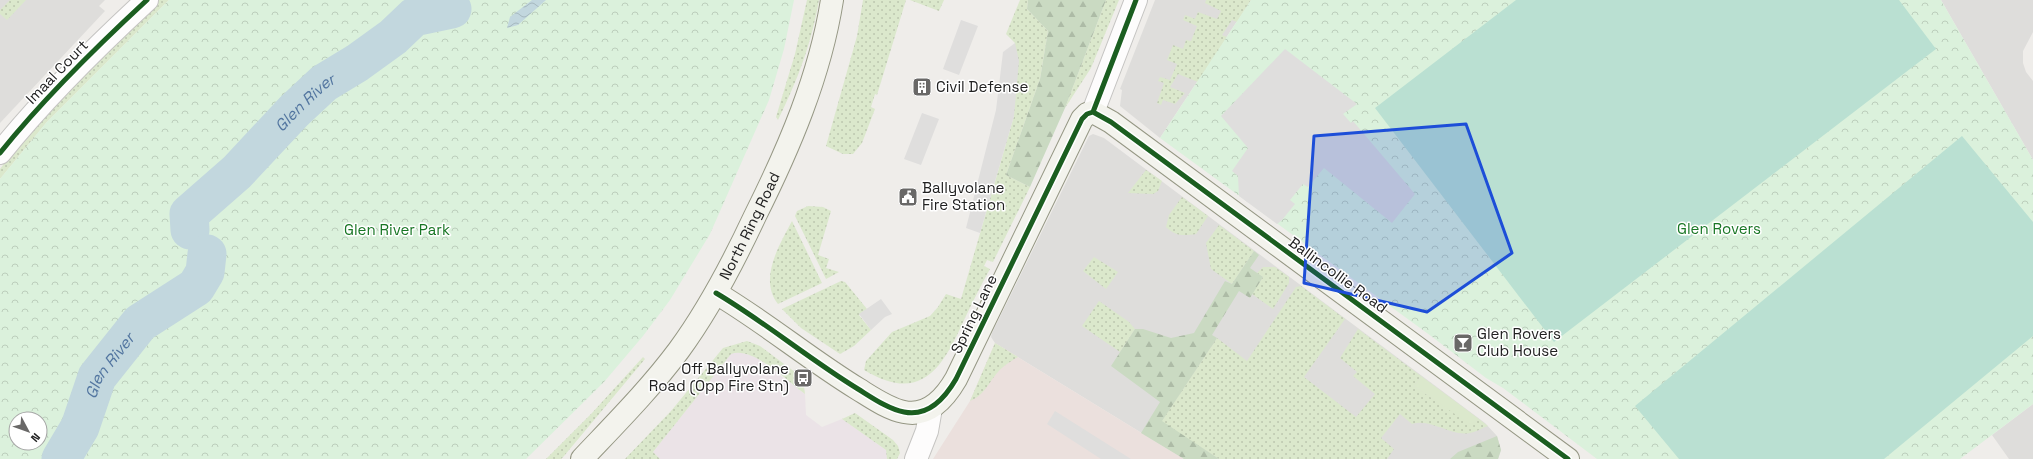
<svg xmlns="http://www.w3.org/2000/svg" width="2033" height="459" font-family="'Space Grotesk',sans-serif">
  <defs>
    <pattern id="grass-dots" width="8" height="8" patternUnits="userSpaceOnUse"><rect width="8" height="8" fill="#dbe8cc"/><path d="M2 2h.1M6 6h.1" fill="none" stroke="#bcc7af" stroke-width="1.8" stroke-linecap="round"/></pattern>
    <pattern id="forest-firs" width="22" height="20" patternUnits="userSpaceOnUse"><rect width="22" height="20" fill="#cadac2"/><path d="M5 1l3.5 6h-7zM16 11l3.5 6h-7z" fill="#adbba6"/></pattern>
    <pattern id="park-crowns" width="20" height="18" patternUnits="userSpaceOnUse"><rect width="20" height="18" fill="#dbf1dc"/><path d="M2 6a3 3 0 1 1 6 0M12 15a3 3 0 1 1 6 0" fill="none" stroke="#bccebc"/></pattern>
    <pattern id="water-waves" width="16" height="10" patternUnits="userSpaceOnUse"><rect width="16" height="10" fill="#c2d7de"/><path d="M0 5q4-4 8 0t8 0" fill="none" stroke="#a6b8be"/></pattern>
  </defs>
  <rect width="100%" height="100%" fill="#efedea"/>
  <path fill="#dedddb" d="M0,0H105L99,6L105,11L0,123Z
    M1155,0H1251L1160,138L1120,106L1122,90L1120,89Z
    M1941,0H2033V32L2023,51V63L2026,72L2033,81V160Z
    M1093,134L1104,138L1485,423L1497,436L1501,450L1498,459H1184L995,343L991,337L992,333L1089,136Z
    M2033,404V459H2009L1992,435Z"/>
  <path fill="#ebe0dd" d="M995,343L1184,459H933L970,401Z"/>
  <path fill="#ebe3e7" d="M737,352L754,356L805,394L806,415L822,427L842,419L886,450L887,459H660L653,452L730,354Z"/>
  <path fill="url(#grass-dots)" d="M10,0H26L7,20L0,14V10Z
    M159,0H169L46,123L0,179V169L25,136Z
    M807,0H819C811,45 798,79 778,120L776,117L795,54Z
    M863,0H906L877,95L875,94L871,107L875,109L862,143L853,154H843L826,146L857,36Z
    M910,0H944L939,11Z
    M1020,0H1028L1027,9L1048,31L1040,79L1006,175L1030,187L993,262L987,260L984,266L990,269C981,285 973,301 965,318C943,367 922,405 864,370L866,361L892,332L930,316L938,307L946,294L961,299L1014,116L1015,43L1006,34Z
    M1106,0H1119L1091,68L1065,108Z
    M1206,0H1251L1237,22L1232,20L1222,35L1227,37L1198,82L1178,74L1170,87L1185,93L1175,104L1163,100L1161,105L1157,103L1164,83L1158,81L1160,77L1170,80L1177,64L1167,60L1173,45L1183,49L1186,40L1191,41L1197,26L1183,20L1185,15L1195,19L1198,12L1217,19L1221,11L1205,3Z
    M1146,170L1162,181L1158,191L1153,194L1128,193Z
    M1182,197L1208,216L1196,234C1183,236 1175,236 1166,227L1169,215Z
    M808,206L823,207L831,211L818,255L829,259L826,268L839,272L826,279L795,216L797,211Z
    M792,221L822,283L778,304C758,279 780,244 792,221Z
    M1219,225L1254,251L1232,284L1211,269L1206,243Z
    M1094,257L1118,272L1106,289L1083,271Z
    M1263,267H1275L1289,277V283L1273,309L1252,294L1263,277L1257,273Z
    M841,281L845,282L867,309L859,315L871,330L854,346L840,354L801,328L782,309Z
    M1301,286L1345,319L1304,377L1356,417L1375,394L1353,376L1357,372L1340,358L1358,329L1421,376L1414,386L1471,424L1479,419L1488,426C1482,428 1476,432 1470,433C1450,437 1432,418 1412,424L1400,414L1381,438L1394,449L1387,459H1219L1161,422L1217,338L1247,361L1296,287Z
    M1099,301L1129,322L1135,329L1120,352L1082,326Z
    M747,341L760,346L803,378L805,394C787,381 753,346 731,354L653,452L660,459H625L671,411L723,348Z
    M995,343L1018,357C1011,361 1003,366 998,372C988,383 985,395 970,401Z
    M643,357L645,359L564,456L561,459H546L592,413Z
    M855,413L893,440L898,446L900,453L897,459H887L886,450L842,419Z"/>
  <path fill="url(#forest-firs)" d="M1028,0H1106L1065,108L1030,187L1006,175L1040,79L1048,31L1027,9Z
    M1254,251L1259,255L1250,268L1263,277L1250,298L1239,291L1212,335L1217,338L1162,421L1219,459H1184L1141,433L1160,402L1111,366L1135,329H1143L1171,338L1194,333L1225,281L1232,284Z
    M1497,436L1501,450L1498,459H1450L1458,452Z"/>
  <path fill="url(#park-crowns)" fill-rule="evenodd" d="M169,0H794L784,49L769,100L710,234L670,300L643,336L604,382L526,459H0V179L46,123ZM16,419H40V443H16Z
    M1251,0H1941L2033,160V404L1960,459H1597L1503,388L1486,378L1431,336L1160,138Z"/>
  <path fill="#dbe8cc" d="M1421,376L1479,419L1471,425L1414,386Z"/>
  <path fill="#bae0d2" d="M1516,0H1899L1936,49L1554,342L1375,108Z
    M1962,136L2033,222V336L1884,459H1679L1635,406Z"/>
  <path fill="#dfdedd" d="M961,20L978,26L959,75L943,69Z
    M1015,43L1019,61L1014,116L980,233L966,228L996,110L1003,52Z
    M1285,49L1357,104L1343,114L1351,123L1353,121L1415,194L1392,223L1324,168L1308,187L1303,184L1290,200L1295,204L1282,220L1277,224L1239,196L1238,176L1232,171L1248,148L1221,116Z
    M922,113L939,119L921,165L904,159Z
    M881,299L892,314L885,317L871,330L859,314Z
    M1055,411L1131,459H1101L1047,424Z"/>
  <path fill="url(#water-waves)" d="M532,0H546L518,25L507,28L510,17Z"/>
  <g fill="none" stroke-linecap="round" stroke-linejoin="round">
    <g stroke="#c2d7de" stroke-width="39">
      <path id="s1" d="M190,230L189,214L237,172L294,111L324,83L357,63L393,37L414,17L452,9"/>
      <path id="s2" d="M61,459L80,427L97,377L140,323L196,287L205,272L207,254"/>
    </g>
    <g stroke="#c5c4c2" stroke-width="24">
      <path id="street" d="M1093,112L1136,0
        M0,153C44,98 95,48 147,0
        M916,459L927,431L931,408"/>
    </g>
    <g stroke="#959784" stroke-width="24">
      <g id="secondary">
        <path d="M716,293C765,322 809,359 858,389C871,397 888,409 904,412C928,417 945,398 956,379L1082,119L1087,114L1093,112L1111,122L1568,459"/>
        <path id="s3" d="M582,459C615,424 650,389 679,350C709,309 733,263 755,216C789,148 820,76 832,0"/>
      </g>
    </g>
    <use href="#street" stroke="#fdfcfc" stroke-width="22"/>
    <use href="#secondary" stroke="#f3f3ed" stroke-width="22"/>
    <g stroke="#fff" stroke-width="8">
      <path id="cycleway" d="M1093,112L1111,122L1568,459
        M0,153C44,98 95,48 147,0
        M716,293C765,322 809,359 858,389C871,397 888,409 904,412C928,417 945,398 956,379L1082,119L1087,114L1093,112L1136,0"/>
    </g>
    <use href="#cycleway" stroke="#1b5e20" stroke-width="5"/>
  </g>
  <path fill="#1d4ed8" fill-opacity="0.2" stroke="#1d4ed8" stroke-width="3" stroke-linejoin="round" d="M1466,124L1512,253L1427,312L1304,283L1314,136Z"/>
  <defs>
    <g id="building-square" transform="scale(1)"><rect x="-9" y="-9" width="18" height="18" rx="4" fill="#696867" stroke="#fff"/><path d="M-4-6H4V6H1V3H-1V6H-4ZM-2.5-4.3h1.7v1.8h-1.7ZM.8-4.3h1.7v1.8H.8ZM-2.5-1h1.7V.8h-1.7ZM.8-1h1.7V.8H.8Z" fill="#fff"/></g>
    <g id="civic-square" transform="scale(1)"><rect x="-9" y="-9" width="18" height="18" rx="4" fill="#696867" stroke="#fff"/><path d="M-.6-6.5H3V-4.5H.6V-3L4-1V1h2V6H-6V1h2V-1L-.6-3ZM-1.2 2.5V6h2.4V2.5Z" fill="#fff"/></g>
    <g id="bar-square" transform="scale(1)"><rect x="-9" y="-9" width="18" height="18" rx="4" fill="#696867" stroke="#fff"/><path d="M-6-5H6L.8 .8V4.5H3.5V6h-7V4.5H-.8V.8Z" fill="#fff"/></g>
    <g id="bus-square" transform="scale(1)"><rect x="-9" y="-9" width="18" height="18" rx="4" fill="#696867" stroke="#fff"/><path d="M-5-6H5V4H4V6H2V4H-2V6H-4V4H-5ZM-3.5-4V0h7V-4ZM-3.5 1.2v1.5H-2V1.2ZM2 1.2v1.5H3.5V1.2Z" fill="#fff"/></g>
  </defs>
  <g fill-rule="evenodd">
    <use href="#building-square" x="922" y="87"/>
    <use href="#civic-square" x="908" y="197"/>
    <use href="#bar-square" x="1463" y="343"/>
    <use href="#bus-square" x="803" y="378"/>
  </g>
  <g text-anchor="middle" stroke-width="3" stroke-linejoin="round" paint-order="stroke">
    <g font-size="15" fill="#212121" stroke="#fff">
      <text transform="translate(57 72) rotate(-46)" y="5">Imaal Court</text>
      <text dy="5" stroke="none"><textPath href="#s3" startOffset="289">North Ring Road</textPath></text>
      <text transform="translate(1338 275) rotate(36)" y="5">Ballincollie Road</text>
      <text transform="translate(974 314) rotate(-64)" y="5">Spring Lane</text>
    </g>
    <g font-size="15" fill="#212121" stroke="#fff" text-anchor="start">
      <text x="936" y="92">Civil Defense</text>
      <text x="922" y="193">Ballyvolane<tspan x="922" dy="17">Fire Station</tspan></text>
      <text x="1477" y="339">Glen Rovers<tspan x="1477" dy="17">Club House</tspan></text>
      <text x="789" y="374" text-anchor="end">Off Ballyvolane<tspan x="789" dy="17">Road (Opp Fire Stn)</tspan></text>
    </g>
    <g font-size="15" fill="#187624" stroke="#fff">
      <text x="1719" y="234">Glen Rovers</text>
      <text x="397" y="235">Glen River Park</text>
    </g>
    <g font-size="16" font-style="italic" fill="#5376a0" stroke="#fff">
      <text dy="6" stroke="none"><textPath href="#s1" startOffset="177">Glen River</textPath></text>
      <text dy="6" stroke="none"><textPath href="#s2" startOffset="106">Glen River</textPath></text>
    </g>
  </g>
  <g transform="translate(28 431) rotate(131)"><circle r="19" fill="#ffffff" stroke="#a6a6a6"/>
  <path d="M0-3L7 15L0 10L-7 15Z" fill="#696867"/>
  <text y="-6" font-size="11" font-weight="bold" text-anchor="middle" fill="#212121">N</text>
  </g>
</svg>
